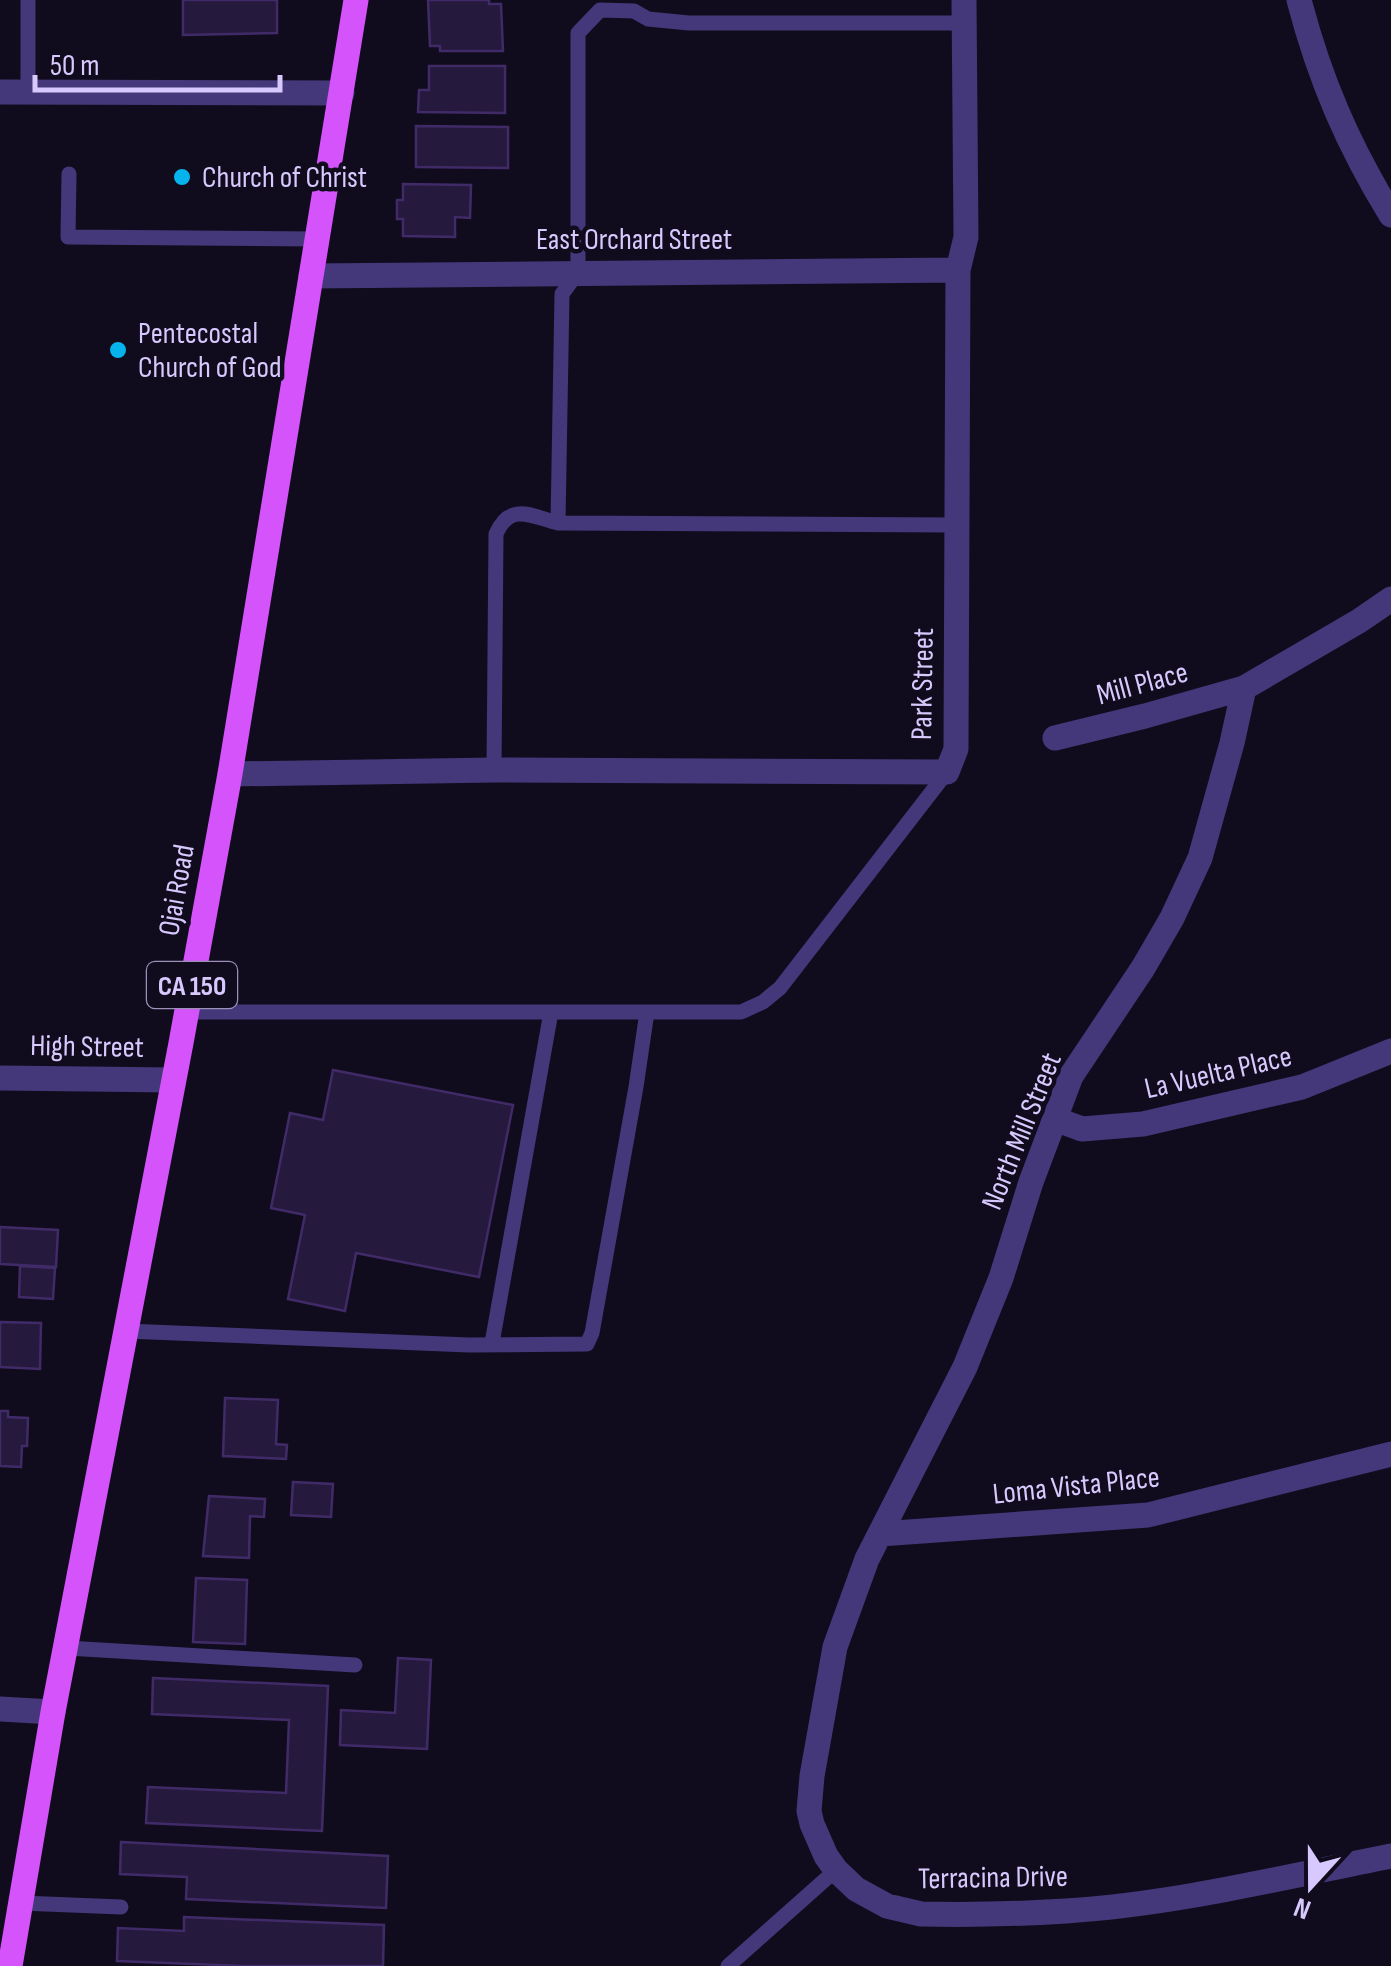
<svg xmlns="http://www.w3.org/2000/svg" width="1391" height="1966" font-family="'Sofia Sans Condensed',sans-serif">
  <rect width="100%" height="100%" fill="#110c1d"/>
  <path fill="#25193d" stroke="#402b68" stroke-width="2.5" d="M183,0H277V33L183,35Z
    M428,0H489V4H501L503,51H440V46H430Z
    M429,66H505V113L418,112L419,90H429Z
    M416,126L508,127V168L416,167Z
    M403,184L471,185L470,218L455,217V237L403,236V219H397V200H403Z
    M333,1070L513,1105L479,1277L356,1253L345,1311L288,1299L305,1215L271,1208L290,1113L323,1120Z
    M0,1227L58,1230L56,1267L0,1264Z
    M20,1266L55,1268L53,1299L19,1297Z
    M0,1322L41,1323L40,1369L0,1367Z
    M225,1398L278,1400L276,1444L287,1445L286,1459L223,1456Z
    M0,1411H8V1417L28,1418L27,1446H22L21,1467L0,1466Z
    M293,1482L333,1484L331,1517L291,1515Z
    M209,1496L265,1499L264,1517L250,1516L249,1558L203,1556Z
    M196,1578L247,1580L245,1644L193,1642Z
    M398,1658L431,1660L427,1749L340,1745L341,1710L395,1713Z
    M153,1678L328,1686L322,1831L146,1823L148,1787L286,1793L289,1720L152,1714Z
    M121,1842L388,1856L386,1908L186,1899L187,1877L120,1874Z
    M184,1917L384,1925L383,1966H244L117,1961L118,1928L184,1931Z"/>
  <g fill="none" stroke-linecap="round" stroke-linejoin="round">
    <path stroke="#44387a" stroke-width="15" d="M28,92V0
      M69,174L68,237L317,239
      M558,523L562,294L578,272V33L600,10L634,11L648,19L689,23H964
      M494,770L496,534C510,502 531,516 558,523L955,525
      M187,1012H741L763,1002L780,988L947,772
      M126,1331L469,1345L587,1344L592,1333L636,1087L647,1012
      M492,1343L551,1012
      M67,1648L355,1665
      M21,1903L121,1907
      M728,1966L836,1870"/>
    <path stroke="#44387a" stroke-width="25" d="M1299,0C1320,80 1348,145 1391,215
      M0,92L342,93
      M311,276L958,270
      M1391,599L1359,621L1244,688L1232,743L1200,858L1172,918L1143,968L1071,1076L1031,1182L1001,1278L965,1367L867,1559L835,1647L812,1776L809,1811L812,1824L826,1856L836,1870L856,1889L887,1906L921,1914C969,1915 1018,1914 1066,1911C1176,1904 1284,1877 1391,1856
      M1055,738L1145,716L1244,688
      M230,774L494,770L947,772L956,749L958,270L966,237L964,0
      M0,1078L173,1080
      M1055,1119L1082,1129L1143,1124L1302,1087L1391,1051
      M880,1534L1148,1515L1391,1454
      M0,1709L53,1712"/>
    <path stroke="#d453fa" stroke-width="25" d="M10,1966L53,1712L181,1043L230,774L356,0"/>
  </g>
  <g fill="#06b3ec" stroke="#110c1d" stroke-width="4">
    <circle cx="182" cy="177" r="10"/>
    <circle cx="118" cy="350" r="10"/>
  </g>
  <g text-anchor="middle" stroke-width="9" stroke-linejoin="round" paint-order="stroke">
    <rect fill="#110c1d" stroke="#9c90ba" stroke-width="2.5" x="147" y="962" width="90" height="46" rx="8"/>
    <g font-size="28" font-weight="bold" fill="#d7c9fe">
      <text x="192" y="995">CA 150</text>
    </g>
    <g font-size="30" fill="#d7c9fe" stroke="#110c1d" text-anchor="start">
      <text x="202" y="187">Church of Christ</text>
      <text x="138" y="343">Pentecostal<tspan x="138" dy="34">Church of God</tspan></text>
    </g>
    <g font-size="30" fill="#d7c9fe" stroke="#110c1d">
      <text x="634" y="249">East Orchard Street</text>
      <text transform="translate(1142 683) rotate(-15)" y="10">Mill Place</text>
      <text transform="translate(922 684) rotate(-89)" y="10">Park Street</text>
      <text transform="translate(176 890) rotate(-80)" y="10">Ojai Road</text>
      <text transform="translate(87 1046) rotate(1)" y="10">High Street</text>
      <text transform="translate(1218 1072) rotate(-13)" y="10">La Vuelta Place</text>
      <text transform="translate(1021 1131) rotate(-68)" y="10">North Mill Street</text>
      <text transform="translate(1076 1485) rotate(-6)" y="10">Loma Vista Place</text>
      <text transform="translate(993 1877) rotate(-1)" y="10">Terracina Drive</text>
    </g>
  </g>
  <g transform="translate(1311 1886) rotate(201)" stroke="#110c1d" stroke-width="8" paint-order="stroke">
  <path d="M0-8L18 38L0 25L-18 38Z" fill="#d7c9fe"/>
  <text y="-15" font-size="28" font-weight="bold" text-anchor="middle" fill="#d7c9fe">N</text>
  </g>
  <path d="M35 75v15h245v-15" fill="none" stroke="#d7c9fe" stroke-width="5"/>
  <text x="50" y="75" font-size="30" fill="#d7c9fe" stroke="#110c1d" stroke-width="8" paint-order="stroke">50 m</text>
</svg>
